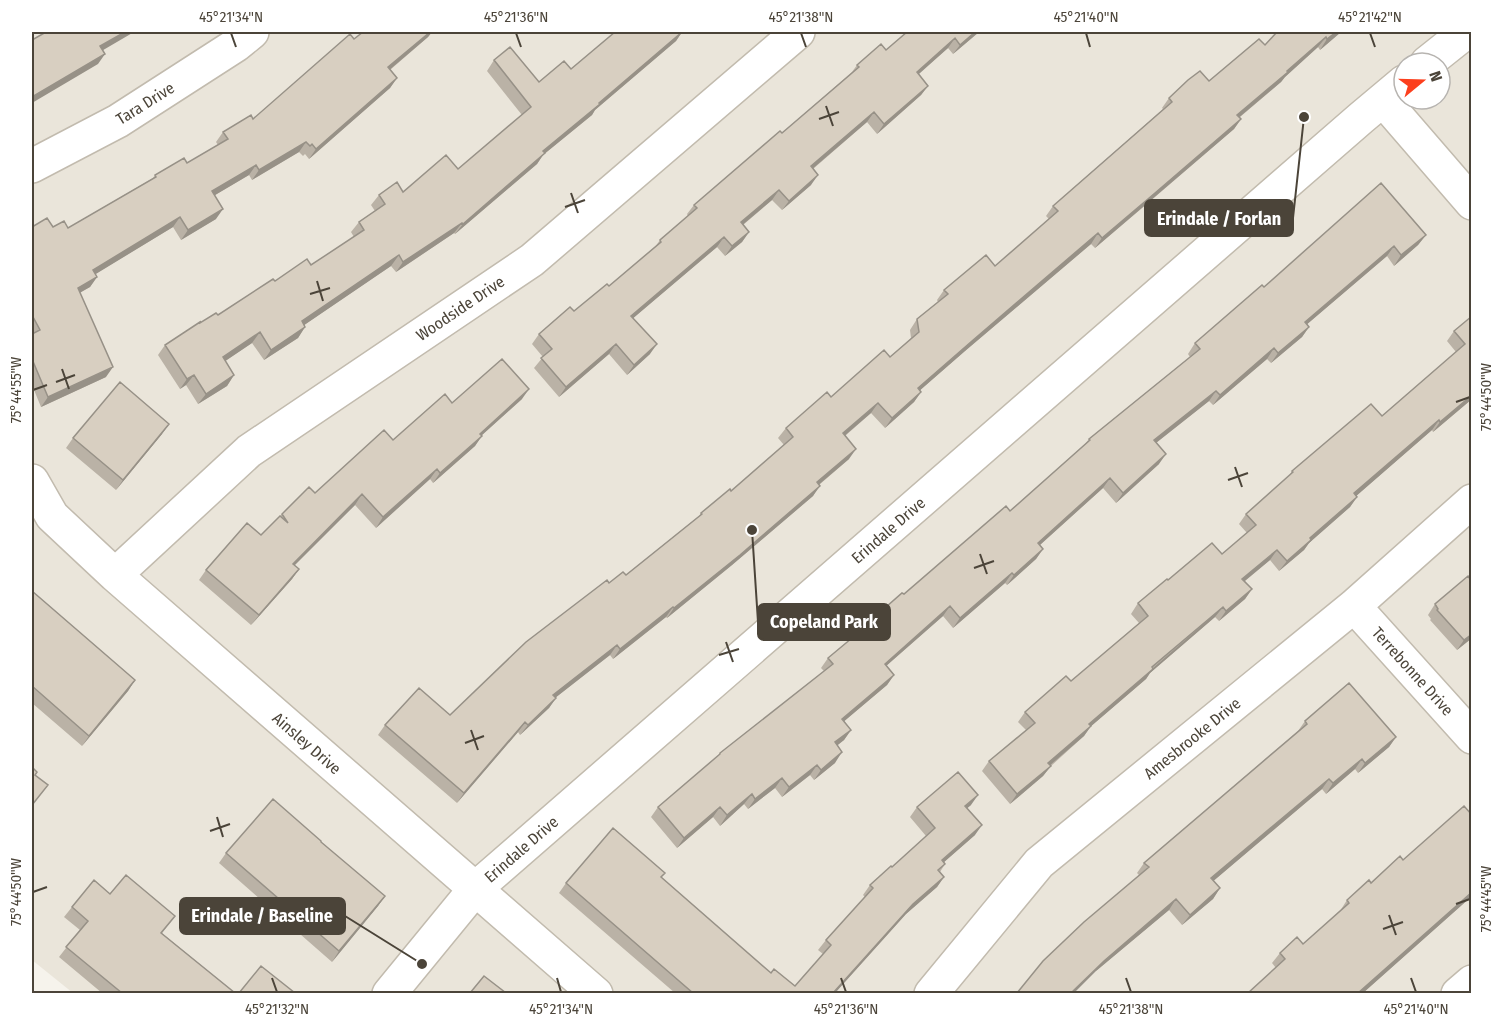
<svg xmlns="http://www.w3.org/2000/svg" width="1503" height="1025" font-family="'Fira Sans Condensed',sans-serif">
  <rect width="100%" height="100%" fill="#f6f3ec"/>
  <path fill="#eae5da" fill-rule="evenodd" d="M32,32H1471V993H73L32,960ZM1404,63H1440V99H1404Z"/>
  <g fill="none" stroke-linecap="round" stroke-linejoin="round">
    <g stroke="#c2bbae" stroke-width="36">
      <path id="minor" d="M1427,63L1466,32
        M1383,100L1472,203
        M32,166L118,121L236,45L252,32
        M32,481L52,516L115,575L596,994
        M115,575L249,451L532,260L798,32
        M1354,606L1472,737
        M389,994L475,889L1361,118L1404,82
        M931,994L1039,863L1354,606L1472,501
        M1458,994L1472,982"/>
    </g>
    <use href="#minor" stroke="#fff" stroke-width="33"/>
  </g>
  <path fill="#bab2a6" d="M363,32H432L428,37L390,70L397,78L390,88L309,159L305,154L303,156L299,152L252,180L249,175L215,195L216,219L181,240L173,227L95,274L97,277L90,287L80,292L106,377L41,407L32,385V227L68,228L153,178L155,175L187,163L218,145L216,142L223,132L253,119Z
    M682,32L676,41L595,110L592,115L543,155L537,164L455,234L454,233L396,272L391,266L304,325L305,327L298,338L264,360L252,343L225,361L234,375L227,386L198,404L186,385L180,389L158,355L165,345L200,323L218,315L275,281L311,265L354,237L351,232L359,222L375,211L371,205L379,195L403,192L458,169L522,115L487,71L494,60L539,82L571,69Z
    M907,32H979L953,54L948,48L918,74L928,86L921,95L877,134L867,122L813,169L811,185L782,210L772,200L743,225L749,232L742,242L725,256L717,247L633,318L650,354L627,375L609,354L559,397L534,368L543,357L532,344L539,334L574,311L609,286L655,247L660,240L688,216L687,214L694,205L782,133L852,72L857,65L886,50Z
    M1277,32H1341L1320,50L1318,47L1285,77L1281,82L1240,117L1241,119L1234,129L1148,203L1095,248L1091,244L965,351L919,391L921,392L914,402L885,428L871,413L845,436L849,459L819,485L813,496L732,565L667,618L666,617L613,659L610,655L555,698H556L549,708L520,735L518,732L457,803L378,735L385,725L450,715L609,583L626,575L699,516L701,513L731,491L784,445L778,438L786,428L890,357L911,338L910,330L917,319L938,302L937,300L944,290L995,266L1049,219L1046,216L1053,206L1163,109L1162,108L1169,98L1209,81L1265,45Z
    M1426,235L1418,245L1394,266L1387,256L1307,324L1309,327L1302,337L1271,363L1267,359L1213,405L1209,401L1156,443L1159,464L1116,503L1103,488L1040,545L1043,549L1036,559L1007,585L1005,583L953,628L943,616L886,666L894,675L887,685L844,721L851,730L844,740L837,745L835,763L814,780L810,775L782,797L775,788L748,809L744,804L720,826L713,817L677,848L651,817L658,807L717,757L720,753L824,671L821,668L828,658L866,626L869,622L1010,511L1085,444L1089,439L1190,357L1188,354L1195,343L1264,287Z
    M1472,316V399L1433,432L1432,430L1356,496L1357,497L1350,507L1309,543L1304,550L1279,571L1270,560L1245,581L1252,589L1245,599L1219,621L1215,617L1150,673L1146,679L1091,726L1084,736L1051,766L1043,776L1010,804L982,771L989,761L1026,730L1018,722L1025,712L1071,681L1139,623L1131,614L1138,603L1168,580L1222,554L1247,533L1239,524L1246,514L1289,476L1292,471L1382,416L1456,352L1447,341L1454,331Z
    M522,399L481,436L475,446L433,483L430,479L376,528L355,505L294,565L299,569L292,579L251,625L199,580L206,570L261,535L282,514L315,493L393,440L452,403Z
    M162,434L116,490L66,448L73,438Z
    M1472,578V638L1457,650L1430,620L1431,619L1428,615L1435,604Z
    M32,591L135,680L128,691L82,746L32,703Z
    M1305,721L1396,737L1389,747L1358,773L1355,769L1326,794L1322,789L1213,881L1220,888L1213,899L1182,925L1169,910L1096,971L1139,875L1137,873L1144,863L1298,731Z
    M971,805L967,808L975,835L944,862L945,864L940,872L944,877L937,887L906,914L835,993H675L559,893L566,883L662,878L771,973L795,986L823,954L818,950L826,940L865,897L863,895L870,885L892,867L926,836L910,817L917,807Z
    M1472,815V896L1363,993H1248L1276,968L1272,963L1280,953L1303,944L1340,911L1347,900L1403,860Z
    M321,842L385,896L378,906L332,962L219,863L226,853Z
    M110,894L175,916L162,933L235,993H102L59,957L80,930L64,917L72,907Z"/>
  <path fill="#979187" d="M125,32H134L93,56L100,46Z
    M430,32H432L428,37L381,77L388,67Z
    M682,32L676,41L595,110L592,115L543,155L537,164L455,234L463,224L543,151Z
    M975,32H979L953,54L960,45Z
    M1336,32H1341L1320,50L1327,39Z
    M1326,37L1318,47L1285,77L1281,82L1230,125L1237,115Z
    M955,38L948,48L910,82L917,72Z
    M105,54L98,64L32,103V97Z
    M397,78L390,88L309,159L316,149Z
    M928,86L921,95L877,134L884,124Z
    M874,112L867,122L804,176L811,166Z
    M1241,119L1234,129L1095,248L1102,238Z
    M306,142L299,152L252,180L259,170Z
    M256,165L249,175L205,201L212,191Z
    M818,175L811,185L782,210L789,201Z
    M779,190L772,200L734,232L741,222Z
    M223,209L216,219L181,240L188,230Z
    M180,217L173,227L86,280L93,270Z
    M462,223L454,233L396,272L403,262Z
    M749,232L742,242L725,256L732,246Z
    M1098,233L1091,244L965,351L910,399L918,388L972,341Z
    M1426,235L1418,245L1394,266L1401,255Z
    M724,237L717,247L624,326L631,316Z
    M1394,246L1387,256L1298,332L1305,322Z
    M399,255L391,266L294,332L302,321Z
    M97,277L90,287L71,298L78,288Z
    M305,327L298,338L264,360L271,350Z
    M1309,327L1302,337L1271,363L1278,353Z
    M260,332L252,343L215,368L223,357Z
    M616,344L609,354L559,397L566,387Z
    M657,344L650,354L627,375L634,365Z
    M1274,348L1267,359L1213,405L1220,395Z
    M113,367L106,377L41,407L48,397Z
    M194,375L186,385L180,389L187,379Z
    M234,375L227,386L198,404L206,394Z
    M529,389L522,399L472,444L480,434Z
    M1216,391L1209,401L1147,450L1154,440Z
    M921,392L914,402L885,428L892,418Z
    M1472,395V399L1433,432L1440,422Z
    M878,403L871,413L836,443L843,433Z
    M1439,420L1432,430L1347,504L1354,493Z
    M169,424L162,434L116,490L123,480Z
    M482,436L475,446L433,483L440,473Z
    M856,449L849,459L810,492L817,482Z
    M1166,454L1159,464L1116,503L1123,493Z
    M437,469L430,479L376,528L383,517Z
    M1110,478L1103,488L1031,553L1038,543Z
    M820,486L813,496L732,565L667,618L674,608Z
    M362,494L355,505L286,574L293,564Z
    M1357,497L1350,507L1309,543L1304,550L1279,571L1287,561L1310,538Z
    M1043,549L1036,559L1007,585L1014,575Z
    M1277,550L1270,560L1235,589L1242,579Z
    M299,569L292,579L251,625L259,615Z
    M1012,573L1005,583L953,628L960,618Z
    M1252,589L1245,599L1219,621L1226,611Z
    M950,606L943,616L877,674L885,664Z
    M673,607L666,617L613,659L620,649Z
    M1223,607L1215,617L1150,673L1146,679L1082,734L1089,724Z
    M1472,634V638L1457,650L1464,640Z
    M617,645L610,655L546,705L553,695Z
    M894,675L887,685L835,729L842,719Z
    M135,680L128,691L82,746L89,736Z
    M556,698L549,708L520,735L528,725Z
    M525,722L518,732L457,803L464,793Z
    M1091,726L1084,736L1041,773L1048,763Z
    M851,730L844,740L828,753L835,742Z
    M1396,737L1389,747L1358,773L1365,763Z
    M842,752L835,763L814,780L821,770Z
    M1362,759L1355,769L1326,794L1333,783Z
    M817,765L810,775L782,797L789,787Z
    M1051,766L1043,776L1010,804L1017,794Z
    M782,778L775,788L748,809L755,799Z
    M1329,779L1322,789L1204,889L1211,878Z
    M752,794L744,804L720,826L727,815Z
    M978,795L971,805L958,816L965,806Z
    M720,807L713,817L677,848L684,838Z
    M982,825L975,835L935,870L942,860Z
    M944,877L937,887L906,914L835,993H833L913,904Z
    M1220,888L1213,899L1182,925L1190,915Z
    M1472,892V896L1363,993H1358Z
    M385,896L378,906L332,962L339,951Z
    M1176,899L1169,910L1096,971L1074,993H1071L1104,961Z"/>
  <path fill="#d8cfc1" stroke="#979187" stroke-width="1.5" d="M46,32H125L100,46L105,54L32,97V40Z
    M363,32H430L388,67L397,78L316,149L312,144L310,146L306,142L259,170L256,165L212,191L223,209L188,230L180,217L93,270L97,277L78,288L113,367L48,397L32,359V334L40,330L32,315V227L47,218L53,227L64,221L68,228L156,177L155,175L184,158L187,163L228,139L223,132L251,115L253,119L350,34L354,39Z
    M615,32H682L599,103L600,104L543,151L545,153L463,224L462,223L403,262L399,255L302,321L305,327L271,350L260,332L223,357L234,375L206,394L194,375L187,379L165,345L200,322V323L216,313L218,315L273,279L275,281L307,259L311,265L364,230L359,222L385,204L379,195L397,182L403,192L446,155L458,169L531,107L494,60L510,47L539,82L564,61L571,69Z
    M907,32H975L960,45L955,38L917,72L928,86L884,124L874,112L811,166L818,175L789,201L779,190L741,222L749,232L732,246L724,237L631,316L657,344L634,365L616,344L566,387L541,358L552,349L539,334L570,307L574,311L607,284L609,286L661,242L660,240L697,208L694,205L780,131L782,133L859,67L857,65L881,44L886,50Z
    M1277,32H1336L1327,39L1326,37L1287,71L1288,72L1237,115L1241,119L1155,193L1102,238L1098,233L972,341L918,388L921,392L892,418L878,403L843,433L856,449L817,482L820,486L740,555L674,608L673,607L620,649L617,645L553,695L556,698L528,725L525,722L464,793L385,725L419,688L450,715L526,642L607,580L609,583L623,572L626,575L702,514L701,513L730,489L731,491L793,437L786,428L827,392L831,397L884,350L890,357L919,332L917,319L948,294L944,290L986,255L995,266L1058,211L1053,206L1172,102L1169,98L1188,80L1200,71L1209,81L1259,39L1265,45Z
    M1381,183L1426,235L1401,255L1394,246L1305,322L1309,327L1278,353L1274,348L1220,395L1216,391L1154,440L1166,454L1123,493L1110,478L1038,543L1043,549L1014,575L1012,573L960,618L950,606L885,664L894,675L842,719L851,730L835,742L842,752L821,770L817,765L789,787L782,778L755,799L752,794L727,815L720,807L684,838L658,807L720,754V753L833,664L828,658L870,623L869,622L902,593L904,594L1006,506L1010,511L1090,440L1089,439L1200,349L1195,343L1262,285L1264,287Z
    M1472,316V395L1440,422L1439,420L1354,493L1357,497L1310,538L1311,540L1287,561L1277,550L1242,579L1252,589L1226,611L1223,607L1152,667L1153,669L1089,724L1091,726L1048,763L1051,766L1017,794L989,761L1035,723L1025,712L1066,676L1071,681L1148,616L1138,603L1167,579L1168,580L1212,543L1222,554L1256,525L1246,514L1293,472L1292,471L1371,404L1382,416L1465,344L1454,331Z
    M502,359L529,389L480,434L482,436L440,473L437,469L383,517L362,494L293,564L299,569L259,615L206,570L247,523L261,535L280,516L288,523L282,514L309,487L315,493L384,430L393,440L445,394L452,403Z
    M120,382L169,424L123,480L73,438Z
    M1468,576L1470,579L1472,578V634L1464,640L1437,610L1438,609L1435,604Z
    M32,591L135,680L89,736L32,686Z
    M1349,683L1396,737L1365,763L1362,759L1333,783L1329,779L1211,878L1220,888L1190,915L1176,899L1104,961L1071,993H1017L1043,961L1084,922L1149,867L1144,863L1307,724L1305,721Z
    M32,767L37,772L35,775L48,785L32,805Z
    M958,772L978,795L965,806L982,825L942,860L945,864L938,870L944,877L913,904L833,993H693L566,883L613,828L665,873L661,877L771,973L774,969L795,986L831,945L826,940L873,888L870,885L891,866L892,867L935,828L917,807Z
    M273,799L321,841V842L385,896L339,951L226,853Z
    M1464,806L1472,815V892L1358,993H1248L1285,959L1280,953L1297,937L1303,944L1349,903L1347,900L1369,880L1371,883L1400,856L1403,860Z
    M126,875L175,916L161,933L235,993H122L66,947L88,921L72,907L94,880L110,894Z
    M261,966L295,993H239Z
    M484,976L506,993H470Z"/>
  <path fill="none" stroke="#4b4439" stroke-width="2" d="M231,33L236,47M516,33L521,47M801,33L806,47M1086,33L1090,47M1370,33L1375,47M826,106L833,126M819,119L839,112M571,193L578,213M565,207L585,200M317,281L323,301M310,294L330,288M62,369L69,389M56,382L75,375M33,390L47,385M1456,402L1470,397M1235,467L1242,487M1228,480L1248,473M980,554L987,574M974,568L994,561M726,642L733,662M719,655L739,649M471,730L478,750M465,743L484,736M217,817L223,837M210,831L230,824M33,892L47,887M1456,904L1470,899M1389,915L1396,935M1383,929L1403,922M272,978L277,992M557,978L561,992M841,978L846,992M1126,978L1131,992M1411,978L1416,992"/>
  <g text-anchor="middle" stroke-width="5" stroke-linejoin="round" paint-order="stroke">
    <g font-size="16" fill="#4b4439" stroke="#fff">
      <text transform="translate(145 103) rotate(-32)" y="6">Tara Drive</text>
      <text transform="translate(460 308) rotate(-34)" y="6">Woodside Drive</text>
      <text transform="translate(888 530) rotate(-41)" y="6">Erindale Drive</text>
      <text transform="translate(1413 671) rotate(48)" y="6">Terrebonne Drive</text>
      <text transform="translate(1192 738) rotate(-39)" y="6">Amesbrooke Drive</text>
      <text transform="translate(307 743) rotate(41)" y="6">Ainsley Drive</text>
      <text transform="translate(521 849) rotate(-41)" y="6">Erindale Drive</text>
    </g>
  </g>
  <path fill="none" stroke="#4b4439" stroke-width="2" d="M1304 117L1293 218M752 530L758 622M422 964L345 916"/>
  <g fill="#4b4439" stroke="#fff" stroke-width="2">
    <circle cx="1304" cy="117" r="6"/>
    <circle cx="752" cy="530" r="6"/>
    <circle cx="422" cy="964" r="6"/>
  </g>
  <g fill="#4b4439" stroke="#4b4439" stroke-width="2">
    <rect x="1145" y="200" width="148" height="36" rx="6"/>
    <rect x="758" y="604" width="132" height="36" rx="6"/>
    <rect x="180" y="898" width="165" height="36" rx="6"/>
  </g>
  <g font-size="18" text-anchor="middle" font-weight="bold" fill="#fff">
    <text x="1219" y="225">Erindale / Forlan</text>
    <text x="824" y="628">Copeland Park</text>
    <text x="262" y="922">Erindale / Baseline</text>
  </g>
  <rect width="1503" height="1025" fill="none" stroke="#ffffff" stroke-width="66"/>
  <g transform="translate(1422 81) rotate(71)"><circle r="28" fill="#ffffff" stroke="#b7b4b0" stroke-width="1.5"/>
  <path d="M0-4.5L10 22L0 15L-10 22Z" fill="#fc3f1d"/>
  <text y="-9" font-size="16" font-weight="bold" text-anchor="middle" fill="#4b4439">N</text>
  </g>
  <rect x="33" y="33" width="1437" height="959" fill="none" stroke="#4b4439" stroke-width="2"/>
  <g font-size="15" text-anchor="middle" fill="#4b4439">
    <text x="231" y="22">45°21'34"N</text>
    <text x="516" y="22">45°21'36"N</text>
    <text x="801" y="22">45°21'38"N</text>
    <text x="1086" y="22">45°21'40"N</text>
    <text x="1370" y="22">45°21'42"N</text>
    <text transform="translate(16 390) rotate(-90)" y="5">75°44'55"W</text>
    <text transform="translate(1486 397) rotate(-90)" y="5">75°44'50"W</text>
    <text transform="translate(16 892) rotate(-90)" y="5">75°44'50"W</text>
    <text transform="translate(1486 899) rotate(-90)" y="5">75°44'45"W</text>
    <text x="277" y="1014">45°21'32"N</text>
    <text x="561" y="1014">45°21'34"N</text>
    <text x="846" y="1014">45°21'36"N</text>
    <text x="1131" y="1014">45°21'38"N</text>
    <text x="1416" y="1014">45°21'40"N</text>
  </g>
</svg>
